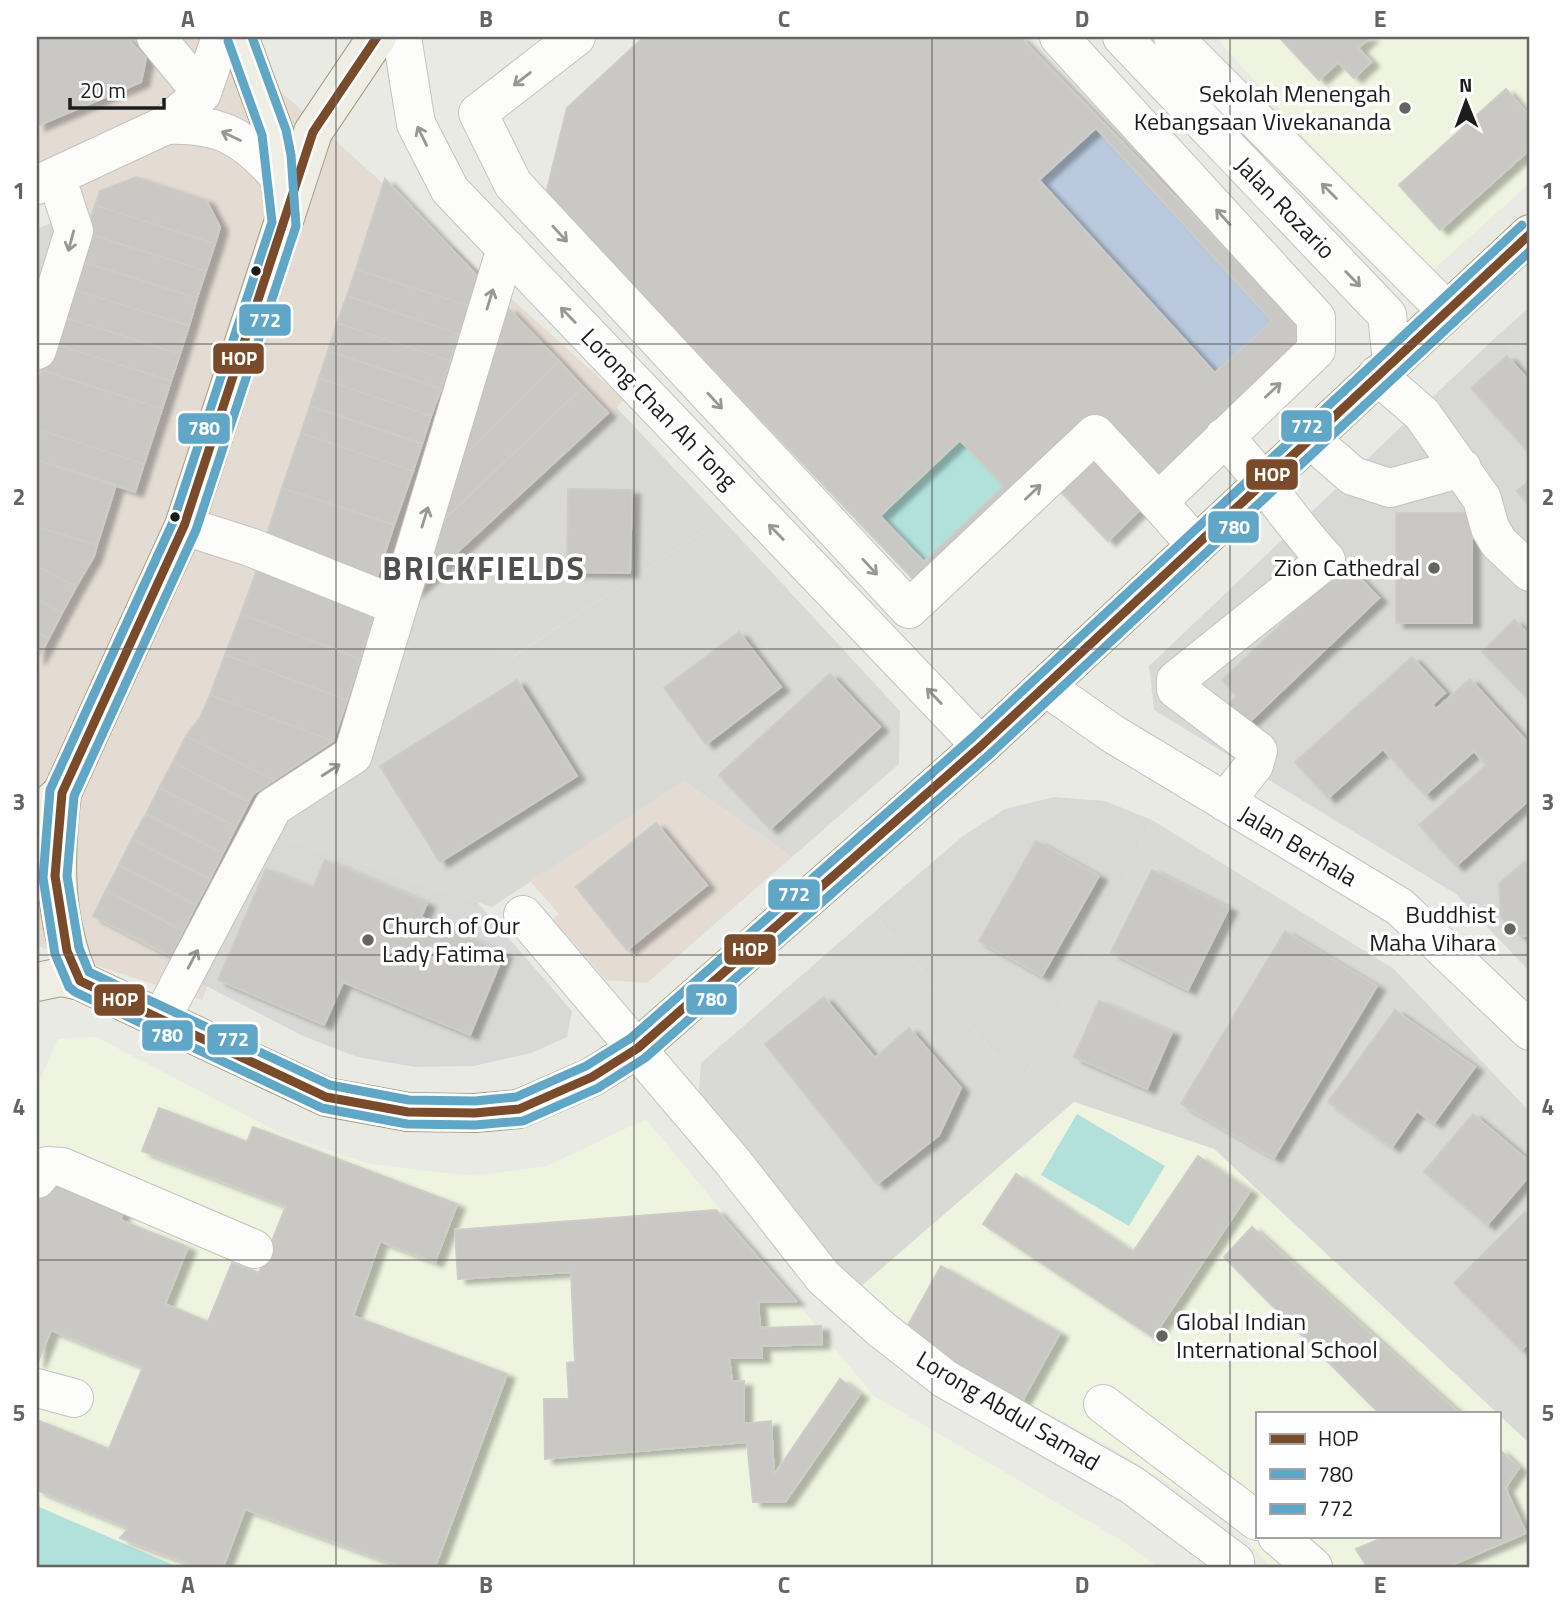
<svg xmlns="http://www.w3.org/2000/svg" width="1567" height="1604" font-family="'Titillium Web',sans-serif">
  <defs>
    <filter id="shadow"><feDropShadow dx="8" dy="4.5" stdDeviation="2" flood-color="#0004"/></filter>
  </defs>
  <rect width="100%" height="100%" fill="#eaeae5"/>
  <path fill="#d9d9d6" d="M63,218L37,297V229Z
    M1530,307V367L1499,334Z
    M615,406L722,519L511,658L591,715L779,580L900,711L899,764L792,857L684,781L492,907L254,828L510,659L413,593Z
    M1152,820L1394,969L1530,1112V1444L1214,1149L1074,1102L858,1289L698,1104L701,1063L873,913L1021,1084Z"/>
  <path fill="#e4dbd3" d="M37,37H220L624,400L415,604L368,764L269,837L202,1000L37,946V339L78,205L37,161Z
    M684,781L792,857L647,983L606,980L553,919L559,914L530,881Z"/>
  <path fill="#eef4e0" d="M1216,37H1530V183L1426,276Z
    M96,1037L280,1133L368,1164L473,1176L547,1166L646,1119L874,1396L1124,1542L1159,1567H37V1086L58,1039Z
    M1074,1102L1214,1149L1497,1413H1257V1536H1499V1415L1530,1444V1567H1270L1246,1539L1217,1515L1114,1449L921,1346L858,1289Z"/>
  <path fill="#d8d8d6" d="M1499,334L1530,367V972L1456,894L1154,710L1149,666Z
    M1054,797L1105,801L1152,820L1021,1084L873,913L963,836L1005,809Z
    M266,832L477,902L572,1011L567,1037L531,1053L474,1066L415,1067L357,1057L303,1036L191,978Z"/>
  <path fill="#b2e1dc" d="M960,440L1004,486L924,562L880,516Z
    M1077,1114L1165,1166L1129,1226L1041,1175Z
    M37,1506L178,1567H37Z"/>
  <path fill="#d9d9d7" d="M722,519L779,580L591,716L510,659L357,760L413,593L510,659Z"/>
  <path fill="#bac9dd" d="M1096,129L1272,321L1215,373L1039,180Z"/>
  <path fill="#c9c8c4" stroke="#cdccc7" stroke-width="2" fill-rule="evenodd" filter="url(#shadow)" d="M37,37H125L146,58L141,82L37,126Z
    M644,37H1020L1313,339L1108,541L1041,471L917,583L546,194L567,108ZM1096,128L1272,321L1215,373L1039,180ZM960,440L1004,486L924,562L880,516Z
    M1279,37H1370L1358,48L1371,62L1354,78L1338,62L1319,80Z
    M1506,89L1530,117V149L1440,230L1399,185Z
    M136,177L206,200L220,227L215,244L95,205L100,191Z
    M385,179L485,284L469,306L356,269Z
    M95,205L215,244L206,271L86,233Z
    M86,233L206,271L197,298L77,260Z
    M77,260L197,298L189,326L69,288Z
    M356,269L469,306L459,334L347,296Z
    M69,288L189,326L180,354L60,316Z
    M347,296L459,334L450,361L337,323Z
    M508,308L559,361L456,464Z
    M60,316L180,354L171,381L51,343Z
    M337,323L450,361L441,389L328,351Z
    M51,343L171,381L162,409L42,370Z
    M328,351L441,389L431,416L319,378Z
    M1507,356L1530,382V454L1471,388Z
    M559,361L583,387L434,529L456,464Z
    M42,370L162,409L144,464L37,429V388Z
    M319,378L431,416L422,444L310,406Z
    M583,387L608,413L413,593L434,529Z
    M310,406L422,444L413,471L301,433Z
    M37,429L144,464L135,492L37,460Z
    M301,433L413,471L394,525L282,488Z
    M37,460L116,485L97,545L37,527Z
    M1530,480V506L1517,491Z
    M282,488L394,525L376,580L264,543Z
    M568,489L632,490L630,573L567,572Z
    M1396,513H1472V623H1396Z
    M37,527L97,545L94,556L76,587L37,566Z
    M1346,563L1379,598L1243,728L1225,708L1237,696L1222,680Z
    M37,566L76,587L62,613L37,599Z
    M257,570L376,611L360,659L241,614Z
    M37,599L62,613L49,638L37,632Z
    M241,614L360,659L347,700L225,655Z
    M1514,620L1530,636V701L1482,652Z
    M37,632L49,638L37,660Z
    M739,632L781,687L706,744L664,688Z
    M225,655L347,700L333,741L210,695Z
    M1412,657L1445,693L1432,705L1436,709L1470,679L1530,745V799L1456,866L1419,825L1486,765L1474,751L1425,795L1383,749L1328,798L1295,762Z
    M830,674L880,727L770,829L719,775Z
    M517,680L577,776L440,862L380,766Z
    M210,695L333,741L274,780L186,736L201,716Z
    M186,736L274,780L253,794L249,802L173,762Z
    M173,762L249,802L236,827L159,788Z
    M159,788L236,827L223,853L146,814Z
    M146,814L223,853L210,879L132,839Z
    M656,823L707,885L627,950L576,887Z
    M132,839L210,879L196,905L119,865Z
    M1036,841L1099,876L1042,976L979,941Z
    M325,860L427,903L421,917L504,953L470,1035L343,982L324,1025L218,980L266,869L313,888Z
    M1524,862H1530V936H1520L1501,916L1499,884Z
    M119,865L196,905L183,931L106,890Z
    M1152,870L1229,908L1188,990L1111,952Z
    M106,890L183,931L170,956L93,916Z
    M1285,931L1377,986L1274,1158L1181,1104Z
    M824,997L875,1058L909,1028L961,1088L939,1135L877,1184L765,1044Z
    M1099,1001L1172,1032L1147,1089L1074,1057Z
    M1395,1010L1475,1067L1434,1123L1417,1111L1392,1147L1328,1102Z
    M159,1108L247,1142L253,1127L457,1204L435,1262L380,1241L353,1316L507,1374L435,1567H403L245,1509L223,1567H199L120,1538L129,1528L37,1490V1420L109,1449L143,1367L51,1330L37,1364V1192L47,1167L128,1200L120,1220L188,1247L165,1304L208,1322L232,1263L259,1273L286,1206L142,1151Z
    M1473,1114L1530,1162V1175L1487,1225L1424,1172Z
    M1198,1156L1250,1191L1153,1337L983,1224L1016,1174L1133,1252Z
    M716,1210L796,1301L758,1302L760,1328L821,1326L822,1344L762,1346V1358H729L732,1382L744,1381V1424L771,1421L774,1475L840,1379L860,1394L785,1502H753L747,1442L545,1459L544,1399H569L567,1363L575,1362L571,1272L458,1279L455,1230Z
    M1525,1212L1530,1218V1341L1521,1350L1454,1283Z
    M1252,1227L1459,1413H1379L1224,1257Z
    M941,1266L1060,1333L1022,1401L903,1334Z
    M1499,1449L1519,1468L1505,1488L1526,1533L1447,1567H1367L1356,1549L1387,1536H1499Z"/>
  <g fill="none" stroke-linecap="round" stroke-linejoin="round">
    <g stroke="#c3c3c1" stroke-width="40">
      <path id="minor" d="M156,37L202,93
        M402,37L416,124L450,190L981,746
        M576,37L478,113L513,184L909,609L1095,434L1158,502L1316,350V318L1059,37
        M1122,37L1387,315L1392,361
        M1173,37L1446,310
        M166,125C222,123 246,138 281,179
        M37,185L166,125L202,93L221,37
        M37,350L74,231L56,176
        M1377,375L1422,414L1482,499L1490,528L1499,543L1530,572
        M1224,437C1262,475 1289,521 1326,560L1176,680V689L1258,751L1254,765L1225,802
        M1309,438L1353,476L1390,488L1462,468
        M1158,502L1196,545
        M184,526L250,547L398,606
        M1046,687L1113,734L1400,907L1530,1031
        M523,915L732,1161L823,1277L881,1329L945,1379L1132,1485L1235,1562
        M161,1019L273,807L353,755L506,248
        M37,1179L47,1166L62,1167L254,1249
        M37,1388L74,1398
        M1103,1404L1257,1521
        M1277,1536L1313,1567"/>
    </g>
    <g stroke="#9f9f83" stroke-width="40">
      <path id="major" d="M239,37L274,132L283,204
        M62,793C54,858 53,920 80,981
        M37,815L62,793L184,526L313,132L377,37
        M37,982L61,977L80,981L326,1097L408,1112L475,1113L519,1109L592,1077L638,1048L981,746L1530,234"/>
    </g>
    <use href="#minor" stroke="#fcfcfb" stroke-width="38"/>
    <use href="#major" stroke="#efeee4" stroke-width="38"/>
    <g stroke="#fff" stroke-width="14">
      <path id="bus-1" d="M377,37L313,132L184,526L62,793L55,876L67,951L80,981L326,1097L408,1112L475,1113L519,1109L592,1077L638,1048L981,746L1530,234"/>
    </g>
    <g stroke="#fff" stroke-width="14">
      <path id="bus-2" d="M228,41L262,135L272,222L173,522L50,790L43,878L55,954L69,987L75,992L322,1108L407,1124L475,1125L523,1121L598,1088L645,1058L989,755L1530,251"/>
    </g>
    <g stroke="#fff" stroke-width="14">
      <path id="bus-3" d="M252,37L286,130L291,155L296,226L196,530L74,796L67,876L79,948L89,972L330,1085L409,1100L475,1101L516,1097L586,1066L631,1038L973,737L1522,225"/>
    </g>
    <use href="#bus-1" stroke="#7a4b2a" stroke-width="9"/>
    <use href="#bus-2" stroke="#60a7c7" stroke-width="9"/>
    <use href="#bus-3" stroke="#60a7c7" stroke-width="9"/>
  </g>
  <defs><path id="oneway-shaft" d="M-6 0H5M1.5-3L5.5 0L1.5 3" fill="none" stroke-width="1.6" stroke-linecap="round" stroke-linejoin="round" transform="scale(1.75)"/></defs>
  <g stroke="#979797">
    <use href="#oneway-shaft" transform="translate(522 79) rotate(142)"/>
    <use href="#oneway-shaft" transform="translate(231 136) rotate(-155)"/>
    <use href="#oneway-shaft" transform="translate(422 136) rotate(-116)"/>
    <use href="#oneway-shaft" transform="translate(1329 191) rotate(-135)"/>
    <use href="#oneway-shaft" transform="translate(1223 217) rotate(-132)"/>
    <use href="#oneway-shaft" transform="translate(560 234) rotate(47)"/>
    <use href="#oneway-shaft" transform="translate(71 241) rotate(105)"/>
    <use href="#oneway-shaft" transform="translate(1353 279) rotate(46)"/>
    <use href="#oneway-shaft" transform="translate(490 299) rotate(-73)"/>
    <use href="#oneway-shaft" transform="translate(568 315) rotate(-134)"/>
    <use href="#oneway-shaft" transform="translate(1273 390) rotate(-43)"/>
    <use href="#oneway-shaft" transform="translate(715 401) rotate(47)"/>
    <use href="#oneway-shaft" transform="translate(1033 492) rotate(-43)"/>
    <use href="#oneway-shaft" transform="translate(425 517) rotate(-73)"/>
    <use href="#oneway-shaft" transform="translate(776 532) rotate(-134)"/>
    <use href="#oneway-shaft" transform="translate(870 567) rotate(47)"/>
    <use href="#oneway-shaft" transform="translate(934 696) rotate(-134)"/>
    <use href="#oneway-shaft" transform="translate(331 770) rotate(-33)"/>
    <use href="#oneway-shaft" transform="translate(193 959) rotate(-62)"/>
  </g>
  <path fill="none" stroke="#646462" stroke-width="2" stroke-opacity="0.55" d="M336,37V1567M634,37V1567M932,37V1567M1230,37V1567M37,344H1530M37,649H1530M37,955H1530M37,1260H1530"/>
  <g fill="#646462" stroke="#fff" stroke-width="2.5">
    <circle cx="1405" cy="108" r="7"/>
    <circle cx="1434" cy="568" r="7"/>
    <circle cx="1510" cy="929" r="7"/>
    <circle cx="368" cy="940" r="7"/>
    <circle cx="1162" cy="1336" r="7"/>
  </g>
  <g fill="#1c1c1c" stroke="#fff" stroke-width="2.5">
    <circle cx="256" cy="271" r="6"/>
    <circle cx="175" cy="517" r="6"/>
  </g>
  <g text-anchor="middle" stroke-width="7" stroke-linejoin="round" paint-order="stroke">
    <g font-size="24" fill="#1c1c1c" stroke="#fff" text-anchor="end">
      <text x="1391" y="102">Sekolah Menengah<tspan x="1391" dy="28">Kebangsaan Vivekananda</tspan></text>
      <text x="1420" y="576">Zion Cathedral</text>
      <text x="1496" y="923">Buddhist<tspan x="1496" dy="28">Maha Vihara</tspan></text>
      <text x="382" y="934" text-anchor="start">Church of Our<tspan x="382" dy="28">Lady Fatima</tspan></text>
      <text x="1176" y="1330" text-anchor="start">Global Indian<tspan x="1176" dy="28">International School</tspan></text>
    </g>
    <g font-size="24" fill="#1c1c1c" stroke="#fff">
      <text transform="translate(1285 208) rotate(46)" y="8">Jalan Rozario</text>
      <text transform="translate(659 409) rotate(46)" y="8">Lorong Chan Ah Tong</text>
      <text transform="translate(1298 846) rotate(31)" y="8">Jalan Berhala</text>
      <text transform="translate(1008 1411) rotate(31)" y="8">Lorong Abdul Samad</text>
    </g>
    <g font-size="32" font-weight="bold" letter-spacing="2" fill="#4f4f4f" stroke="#fff">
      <text x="484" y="580">BRICKFIELDS</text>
    </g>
  </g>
  <g stroke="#fff" stroke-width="2.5">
    <rect x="238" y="303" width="54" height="34" rx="7" fill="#60a7c7"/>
    <rect x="212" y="342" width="53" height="33" rx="7" fill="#7a4b2a"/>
    <rect x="1280" y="409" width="53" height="34" rx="7" fill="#60a7c7"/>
    <rect x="177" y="412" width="54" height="33" rx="7" fill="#60a7c7"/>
    <rect x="1245" y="458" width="54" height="33" rx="7" fill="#7a4b2a"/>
    <rect x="1207" y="510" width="53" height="34" rx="7" fill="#60a7c7"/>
    <rect x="767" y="878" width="54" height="33" rx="7" fill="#60a7c7"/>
    <rect x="723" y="933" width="54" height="33" rx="7" fill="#7a4b2a"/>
    <rect x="685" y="983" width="53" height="33" rx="7" fill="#60a7c7"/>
    <rect x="93" y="983" width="53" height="34" rx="7" fill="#7a4b2a"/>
    <rect x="141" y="1019" width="53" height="33" rx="7" fill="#60a7c7"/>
    <rect x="206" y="1023" width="53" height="33" rx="7" fill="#60a7c7"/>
  </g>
  <g font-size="19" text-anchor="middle" font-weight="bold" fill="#fff">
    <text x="265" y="327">772</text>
    <text x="239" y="365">HOP</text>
    <text x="1307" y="433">772</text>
    <text x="204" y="435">780</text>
    <text x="1272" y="481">HOP</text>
    <text x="1234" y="534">780</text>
    <text x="794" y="901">772</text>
    <text x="750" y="956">HOP</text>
    <text x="711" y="1006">780</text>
    <text x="120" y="1006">HOP</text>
    <text x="167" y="1042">780</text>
    <text x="233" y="1046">772</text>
  </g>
  <rect width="1567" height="1604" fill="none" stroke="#ffffff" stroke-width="77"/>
  <rect x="1256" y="1412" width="245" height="126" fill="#ffffff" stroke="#a4a4a4" stroke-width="2"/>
  <rect x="1270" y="1434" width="35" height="10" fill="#7a4b2a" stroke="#a4a4a4" stroke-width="2"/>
  <text x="1318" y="1446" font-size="21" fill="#1c1c1c">HOP</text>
  <rect x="1270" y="1469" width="35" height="10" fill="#60a7c7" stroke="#a4a4a4" stroke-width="2"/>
  <text x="1318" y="1482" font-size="21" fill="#1c1c1c">780</text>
  <rect x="1270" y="1504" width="35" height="10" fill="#60a7c7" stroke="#a4a4a4" stroke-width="2"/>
  <text x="1318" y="1516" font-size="21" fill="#1c1c1c">772</text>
  <g transform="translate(1466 102) rotate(359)" stroke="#ffffff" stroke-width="5" paint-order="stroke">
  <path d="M0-5L12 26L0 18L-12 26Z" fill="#1c1c1c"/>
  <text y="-10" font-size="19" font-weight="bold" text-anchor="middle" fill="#1c1c1c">N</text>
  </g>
  <path d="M70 98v10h94v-10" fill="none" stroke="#1c1c1c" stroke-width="3.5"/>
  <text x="80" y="98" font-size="21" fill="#1c1c1c" stroke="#ffffff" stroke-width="5" paint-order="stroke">20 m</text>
  <rect x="38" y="38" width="1490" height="1528" fill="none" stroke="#646462" stroke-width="2.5"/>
  <g font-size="23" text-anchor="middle" font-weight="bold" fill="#646462">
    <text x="188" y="27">A</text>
    <text x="486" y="27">B</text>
    <text x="784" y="27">C</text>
    <text x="1082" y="27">D</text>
    <text x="1380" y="27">E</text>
    <text x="19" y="199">1</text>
    <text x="1548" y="199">1</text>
    <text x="19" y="505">2</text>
    <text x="1548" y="505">2</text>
    <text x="19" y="810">3</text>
    <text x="1548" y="810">3</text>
    <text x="19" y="1115">4</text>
    <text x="1548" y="1115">4</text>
    <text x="19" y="1421">5</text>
    <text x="1548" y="1421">5</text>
    <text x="188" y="1593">A</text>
    <text x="486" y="1593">B</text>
    <text x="784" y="1593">C</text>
    <text x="1082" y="1593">D</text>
    <text x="1380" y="1593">E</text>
  </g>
</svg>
